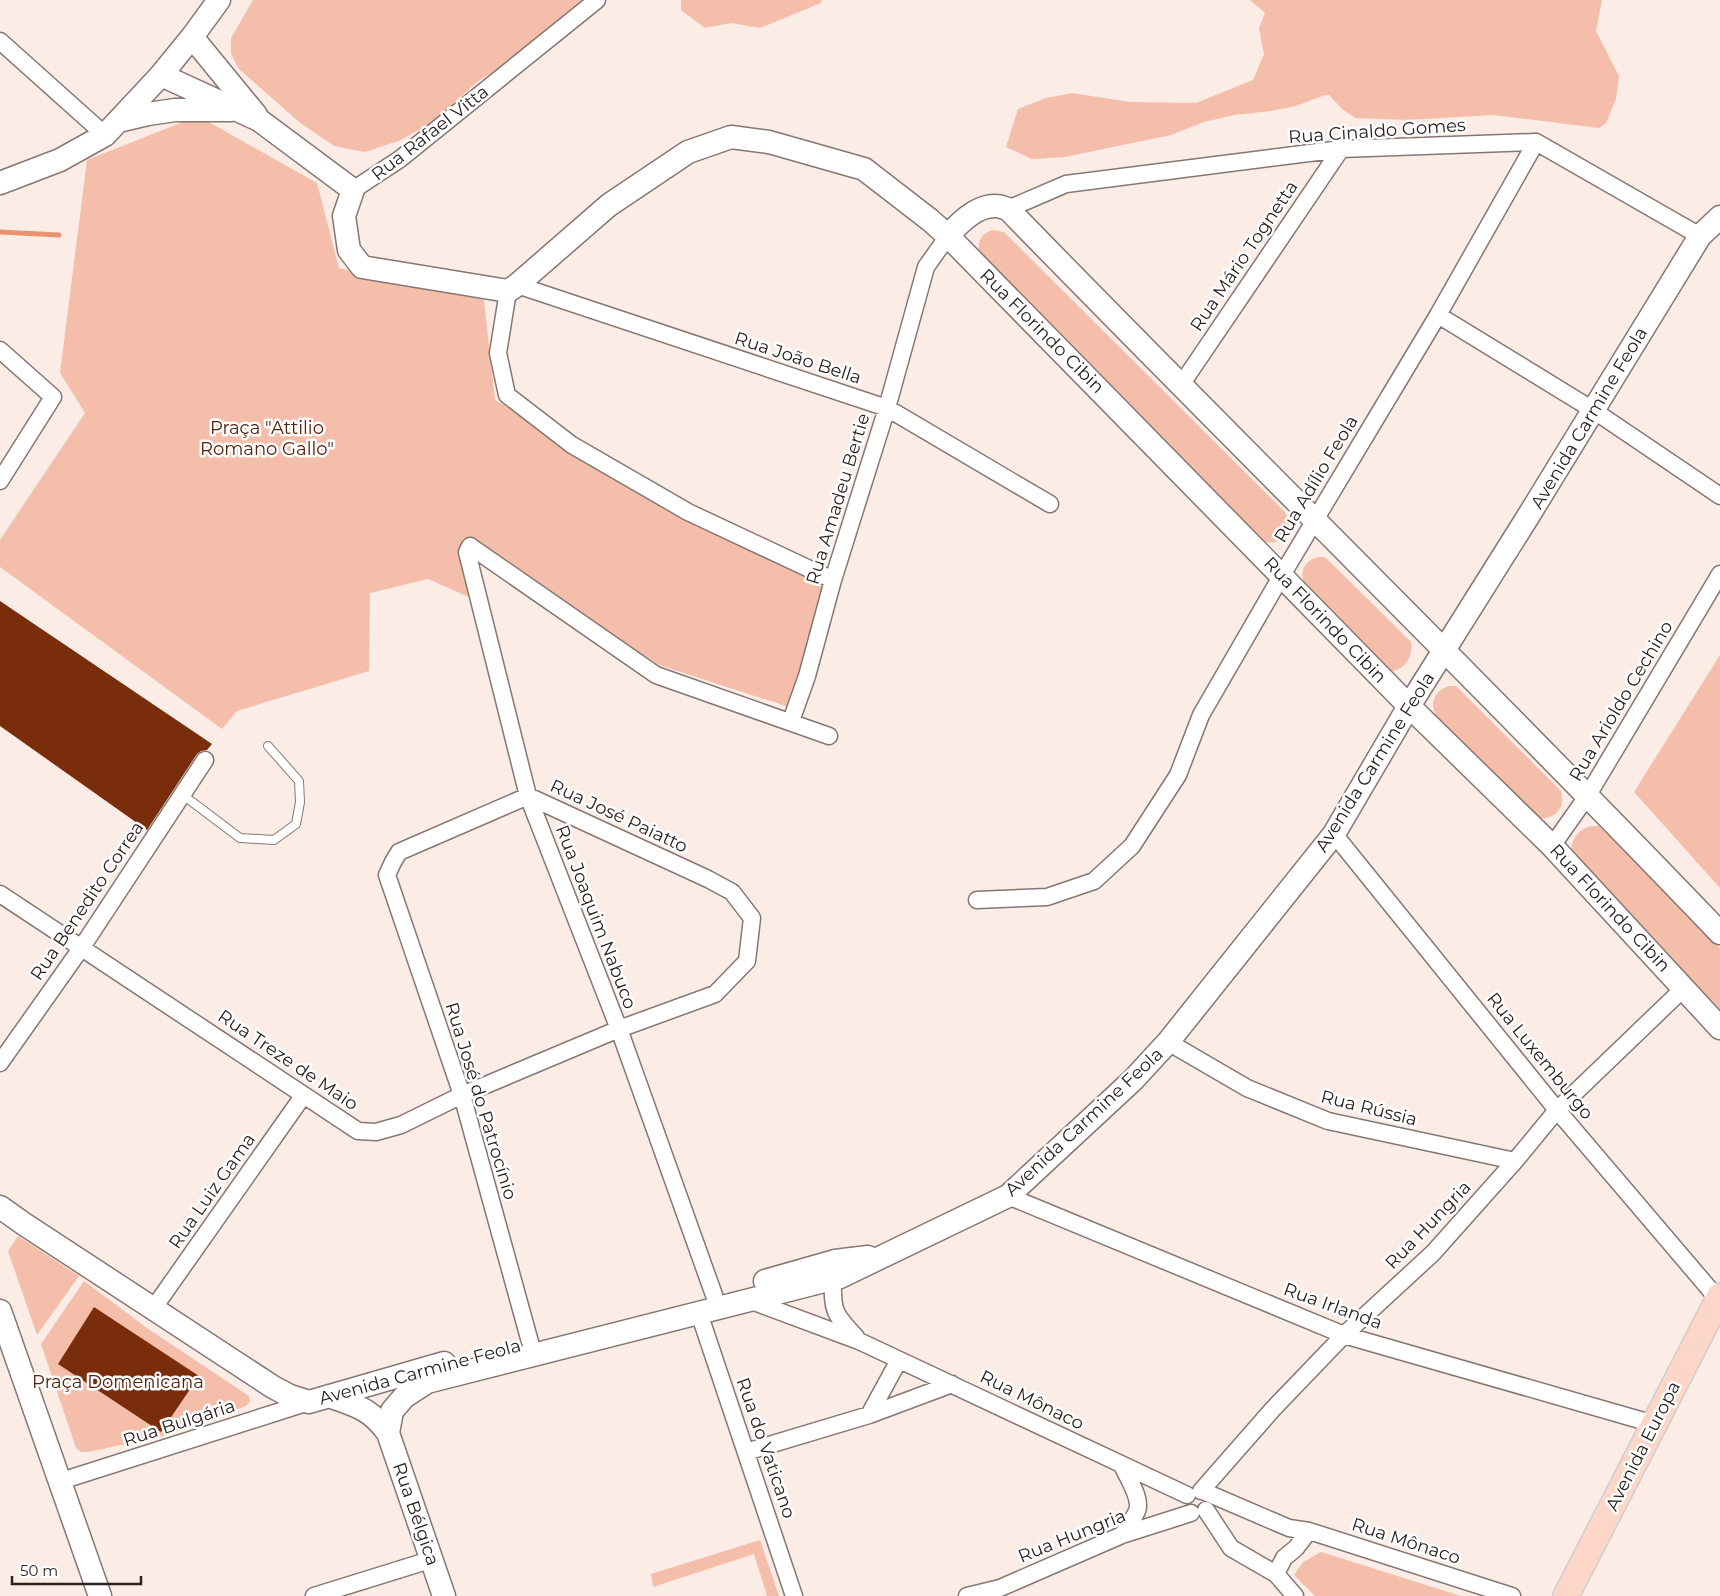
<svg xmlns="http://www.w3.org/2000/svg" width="1720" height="1596" font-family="Montserrat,sans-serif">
  <rect width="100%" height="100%" fill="#fbece6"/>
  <path fill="#f5beaa" d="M253,0H583L517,56L477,82L434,121L401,140L365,152L334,146L299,122L239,69L231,54V38Z
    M681,0H822L821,3L760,28L731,23L705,28L681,10Z
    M1250,0H1602L1596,31L1619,76L1616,99L1606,123L1599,128L1493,115L1408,120L1355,118L1342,109L1329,95H1325L1296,106L1271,111L1234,115L1204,122L1171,135L1065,157L1032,159L1006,147L1018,109L1046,98L1072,93L1130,102L1196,103L1253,80L1264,54L1259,28L1265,13Z
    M198,116L317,183L339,268L484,300L495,400L645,487L833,580L789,707L659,665L465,538L462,539L478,601L428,579L370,593L369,671L237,711L222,729L0,567V540L85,413L60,373L87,160Z
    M993,230L1004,232L1285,512C1296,530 1284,546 1263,542L980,255C976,243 981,233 993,230Z
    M1318,557H1325L1411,642C1413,658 1405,669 1390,672L1305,585C1299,572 1304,561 1318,557Z
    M1720,655V888L1634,792Z
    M1449,686H1456L1561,791C1566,808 1555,820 1537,818L1436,716C1429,702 1435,691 1449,686Z
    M1591,826H1599L1720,948V1009L1571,855C1571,840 1576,831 1591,826Z
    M18,1236L79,1276L37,1335L8,1251Z
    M84,1281L147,1328L249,1396L250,1402L246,1406L163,1436L88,1452H81L76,1448L41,1344Z
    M760,1540L779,1596H767L754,1554L653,1587L651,1574Z
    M1321,1552L1461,1596H1315L1294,1575L1303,1562Z"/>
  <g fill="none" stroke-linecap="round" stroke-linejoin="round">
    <path stroke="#e99373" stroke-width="5" d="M0,232L59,235"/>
  </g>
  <path fill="#792d0b" d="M0,601L212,744L207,750L201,751L197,754L147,830L0,726Z
    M94,1307L199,1376L161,1432L58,1364Z"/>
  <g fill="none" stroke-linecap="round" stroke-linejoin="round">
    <g stroke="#857772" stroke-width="10">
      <path id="service" d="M183,795L240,838L274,840L296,824L300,802L299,781L268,746"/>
    </g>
    <g stroke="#857772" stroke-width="19">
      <path id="minor" d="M0,41L105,135
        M353,190L400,159L597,0
        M1008,209L1066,184L1341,149L1536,142L1700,236
        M517,285L887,408L1050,504
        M508,291L498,353L507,395L572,445L688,512L833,580
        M1438,315L1593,410L1720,496
        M0,350L53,397L0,481
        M1181,385L1341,149
        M791,721L807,676L833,580L887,408L926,267L948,236
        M1334,834L1557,1110L1718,1299
        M1552,846L1588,795L1720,574
        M0,894L358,1131L376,1132L401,1125L462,1095L619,1029L715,994L747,961L752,918L732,892L708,879L528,796L399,852L393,862L387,875L462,1095L530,1342
        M977,900L1047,897L1094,881L1132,846L1178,775L1201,715L1282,575L1438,315L1536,142
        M1168,1042L1247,1088L1328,1121L1515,1161
        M0,1063L82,947L205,760
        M1008,1196L1344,1335L1654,1424
        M833,1279C832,1311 834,1314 856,1337
        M714,1295L619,1029L528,796L467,552L470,546L656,675L829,736
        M749,1300L859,1341L1187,1495
        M153,1309L303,1096
        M699,1313L794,1596
        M869,1415L899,1360
        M746,1452L869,1415L952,1384
        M61,1481L309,1402
        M1201,1491L1272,1410L1344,1335L1433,1253L1515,1161L1557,1110L1684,988
        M1205,1492L1289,1528L1309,1531L1512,1596
        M1206,1510L1231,1548L1276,1574L1295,1596
        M1122,1535C1127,1528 1133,1520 1137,1511C1142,1498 1128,1479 1123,1467
        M1276,1574L1284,1558L1296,1548L1309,1531
        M314,1596L430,1560
        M967,1596L1000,1588L1122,1535L1191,1513"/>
    </g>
    <g stroke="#857772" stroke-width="25">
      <path id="secondary" d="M192,37L256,115
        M161,75L259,120L353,190L344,216L349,250L362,267L508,291L517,285L609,205L688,152L731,137L769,142L864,169L930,220L948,236L1409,706L1552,846L1720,1028
        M118,121L148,114L175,110H231
        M0,183L60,160L105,135L161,75L192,37L219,0
        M948,236C959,223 977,205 996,206C1000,206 1004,208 1008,209C1244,452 1486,688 1720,933
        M0,1207L24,1224L273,1387L290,1396L309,1402L444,1363
        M765,1281L835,1261L868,1257
        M0,1311L100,1596
        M329,1396C356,1406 370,1408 388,1433L444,1596
        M388,1433L392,1411L404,1397L427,1382L840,1277L1008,1196L1133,1080L1168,1042L1334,834L1409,706L1529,515L1700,236L1720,217"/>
    </g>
    <g stroke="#d0cece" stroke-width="28">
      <path id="primary" d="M1566,1596L1720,1296"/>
    </g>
    <use href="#service" stroke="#fff" stroke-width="8"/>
    <use href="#minor" stroke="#fff" stroke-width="16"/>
    <use href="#secondary" stroke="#fff" stroke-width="22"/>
    <use href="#primary" stroke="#fcd6c7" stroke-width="25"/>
  </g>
  <g text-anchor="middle" stroke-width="5" stroke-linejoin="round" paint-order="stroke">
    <g font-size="18" fill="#282220" stroke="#fff">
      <text transform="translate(1377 131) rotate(-4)" y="6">Rua Cinaldo Gomes</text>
      <text transform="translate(430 133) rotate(-38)" y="6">Rua Rafael Vitta</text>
      <text transform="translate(1244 256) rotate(-56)" y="6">Rua Mário Tognetta</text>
      <text transform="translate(1042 331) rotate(45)" y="6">Rua Florindo Cibin</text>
      <text transform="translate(798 358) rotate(18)" y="6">Rua João Bella</text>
      <text transform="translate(1589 418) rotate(-59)" y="6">Avenida Carmine Feola</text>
      <text transform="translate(1316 479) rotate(-59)" y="6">Rua Adílio Feola</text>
      <text transform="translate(838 499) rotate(-73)" y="6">Rua Amadeu Bertie</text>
      <text transform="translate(1325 620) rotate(46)" y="6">Rua Florindo Cibin</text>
      <text transform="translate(1621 701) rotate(-59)" y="6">Rua Arioldo Cechino</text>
      <text transform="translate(1375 762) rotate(-58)" y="6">Avenida Carmine Feola</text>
      <text transform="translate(619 816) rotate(25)" y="6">Rua José Paiatto</text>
      <text transform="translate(87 901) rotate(-56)" y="6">Rua Benedito Correa</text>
      <text transform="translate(1610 908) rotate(47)" y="6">Rua Florindo Cibin</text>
      <text transform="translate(596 917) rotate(69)" y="6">Rua Joaquim Nabuco</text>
      <text transform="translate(1540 1056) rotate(51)" y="6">Rua Luxemburgo</text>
      <text transform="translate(288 1060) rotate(34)" y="6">Rua Treze de Maio</text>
      <text transform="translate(481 1101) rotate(73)" y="6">Rua José do Patrocínio</text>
      <text transform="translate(1369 1108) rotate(14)" y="6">Rua Rússia</text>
      <text transform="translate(1084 1122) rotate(-43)" y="6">Avenida Carmine Feola</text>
      <text transform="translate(212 1191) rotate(-55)" y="6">Rua Luiz Gama</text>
      <text transform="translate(1428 1225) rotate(-46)" y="6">Rua Hungria</text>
      <text transform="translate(1333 1306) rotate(20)" y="6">Rua Irlanda</text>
      <text transform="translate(420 1372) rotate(-15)" y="6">Avenida Carmine Feola</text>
      <text transform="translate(1032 1400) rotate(26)" y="6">Rua Mônaco</text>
      <text transform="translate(179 1423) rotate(-18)" y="6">Rua Bulgária</text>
      <text transform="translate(1643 1446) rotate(-63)" y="6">Avenida Europa</text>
      <text transform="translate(766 1448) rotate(71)" y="6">Rua do Vaticano</text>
      <text transform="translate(416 1514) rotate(71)" y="6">Rua Bélgica</text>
      <text transform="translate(1072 1536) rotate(-22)" y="6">Rua Hungria</text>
      <text transform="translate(1406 1541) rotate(18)" y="6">Rua Mônaco</text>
    </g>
    <g font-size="18" fill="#56200a" stroke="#fff">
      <text x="267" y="434">Praça "Attilio<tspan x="267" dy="21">Romano Gallo"</tspan></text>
      <text x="118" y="1388">Praça Domenicana</text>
    </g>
  </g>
  <path d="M12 1576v8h129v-8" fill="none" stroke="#282220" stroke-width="2.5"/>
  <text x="20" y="1576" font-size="15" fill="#282220" stroke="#ffffff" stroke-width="4" paint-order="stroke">50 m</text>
</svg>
